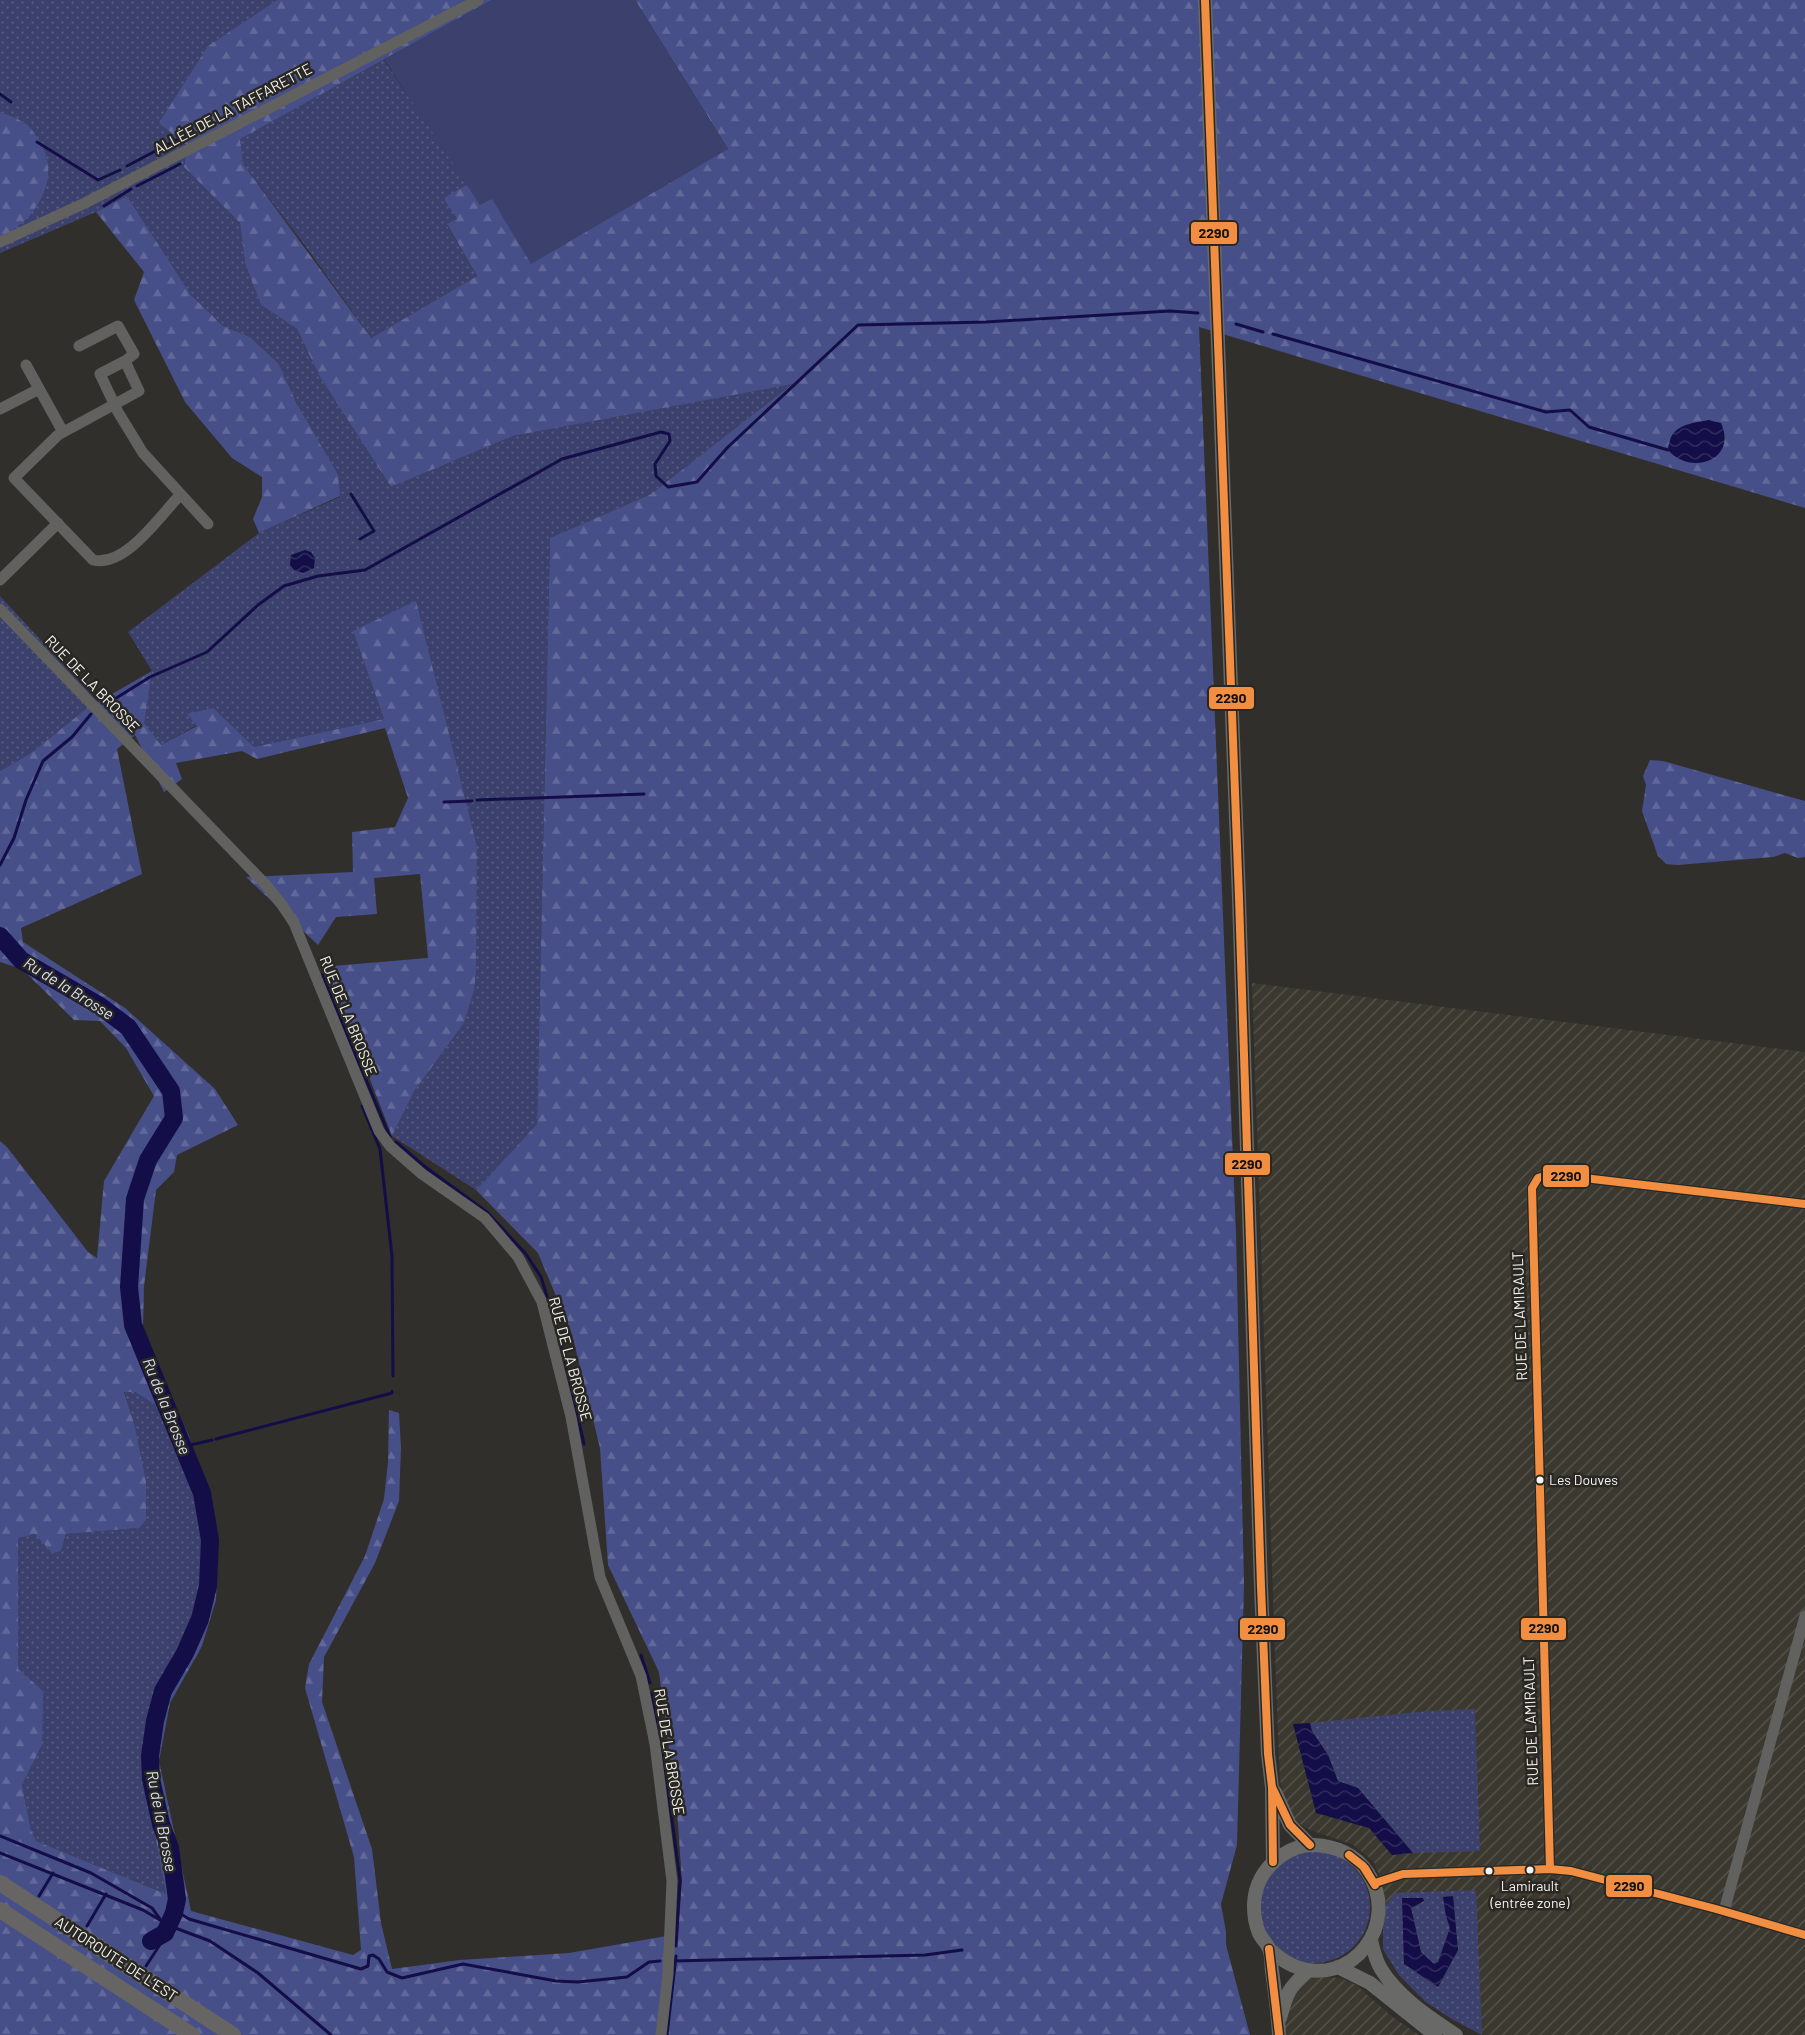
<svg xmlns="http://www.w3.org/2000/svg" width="1805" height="2035" font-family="Barlow,sans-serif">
  <defs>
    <pattern id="industrial-furrows" width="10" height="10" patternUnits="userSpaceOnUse" patternTransform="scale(1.25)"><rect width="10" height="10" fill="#3b392f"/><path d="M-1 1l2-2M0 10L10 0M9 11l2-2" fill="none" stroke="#58564d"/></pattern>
    <pattern id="grass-dots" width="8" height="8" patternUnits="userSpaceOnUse" patternTransform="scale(1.25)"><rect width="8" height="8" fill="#3b416c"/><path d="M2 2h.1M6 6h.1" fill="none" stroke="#585d81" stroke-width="1.8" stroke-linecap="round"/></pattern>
    <pattern id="forest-firs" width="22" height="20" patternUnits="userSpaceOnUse" patternTransform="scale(1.25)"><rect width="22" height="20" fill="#474f89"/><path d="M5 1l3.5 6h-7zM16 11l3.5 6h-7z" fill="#62699a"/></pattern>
    <pattern id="water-waves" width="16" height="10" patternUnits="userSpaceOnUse" patternTransform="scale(1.25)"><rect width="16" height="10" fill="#140e48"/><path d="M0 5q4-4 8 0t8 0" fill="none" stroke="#373263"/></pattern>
  </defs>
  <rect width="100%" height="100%" fill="#312f2c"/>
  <path fill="url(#industrial-furrows)" d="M1252,983L1805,1052V2035H1482L1452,2019L1426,2002L1399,1975L1383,1949V1928L1386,1905L1381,1880L1374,1862L1354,1845L1310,1830L1291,1818L1285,1803L1280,1780L1277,1713Z
    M1308,1976L1339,1978L1356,1985L1390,2015L1419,2035H1283L1287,1996Z"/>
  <path fill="url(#grass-dots)" fill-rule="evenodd" d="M0,0H277L208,46L187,145L184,167L240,223L245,263L261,305L297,329L320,377L391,487L513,436L793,383L651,494L550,538L537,1124L476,1190L392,1136L415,1090L464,1023L474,991L477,847L353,631L384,719L254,747L188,714L197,725L161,745L143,723L152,671L128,632L259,533L340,497L279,364L250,337L223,326L191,295L127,196L96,212L0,253Z
    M384,60L468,184L445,198L457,219L447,225L477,276L371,338L309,251L243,164L239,139Z
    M0,596L99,703L86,709L31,753L0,771Z
    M124,1391L135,1392L159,1407L197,1491L204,1540L199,1593L187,1628L154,1692L141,1760L166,1894L36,1841L31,1830L22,1785L42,1745L18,1669V1537L35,1534L61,1551L66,1534L139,1528L134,1423Z
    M1475,1709L1480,1851L1413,1853L1358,1788L1338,1781L1328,1755L1312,1731L1310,1723L1428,1711Z
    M1258 1907a56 56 0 1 1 112 0a56 56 0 1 1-112 0Z
    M1476,1890L1482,2035L1452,2019L1426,2002L1399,1975L1383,1949V1928L1386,1905L1395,1893ZM1453,1896L1458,1950L1438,1987L1404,1964L1402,1898H1423V1901L1411,1908L1421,1952L1434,1964L1438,1962L1450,1928L1446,1916L1443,1897Z"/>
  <path fill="url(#forest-firs)" fill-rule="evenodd" d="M277,0H492L240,139L243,164L371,338L477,276L447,224L457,219L444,198L468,184L480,205L492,198L728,149L635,0H1805V508L1199,327L1236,1234L1244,1584L1237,1845L1221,1904L1226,1932V1945L1250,2035H0V1141L7,1147L88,1252L97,1258L104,1181L154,1096L126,1048L100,1021L74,1020L22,969L0,962V771L31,753L86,709L152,671L144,723L161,745L197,726L187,714L213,708L254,747L384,719L353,631L416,601L477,847L476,971L474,991L464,1023L415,1090L392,1136L350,1028L321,967L428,958L420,874L374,878L377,914L336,917L318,945L246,877L353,872L352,832L395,827L408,798L385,728L257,759L242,751L176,763L182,779L164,792L135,735L117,749L142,874L21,928L23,942L125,1008L215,1089L238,1125L177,1155L174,1172L156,1190L144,1286L143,1327L157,1367L189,1436L211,1504L218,1549L216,1600L202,1646L170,1703L159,1761L191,1911L353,1955L361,1950L354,1857L305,1688L309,1664L365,1556L384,1499L388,1462L389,1410L399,1413L401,1448L399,1501L375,1563L324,1657L322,1702L372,1849L381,1923L392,1969L460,1960L569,1953L678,1934L682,1881L677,1811L659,1672L608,1565L600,1448L572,1334L538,1253L476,1190L537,1124L550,538L651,494L792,384L513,436L391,487L320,377L297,329L261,305L245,263L240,223L184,167L187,145L159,123L208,46ZM124,1392H135L159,1407L197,1491L204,1540L199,1593L187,1628L154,1692L141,1760L166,1894L36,1841L31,1830L22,1785L42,1745L43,1691L18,1669V1538L35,1534L52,1553L61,1551L66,1534L139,1528L146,1520V1482L134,1423Z
    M0,112C7,115 15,117 21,121C28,124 33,131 37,137C55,164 50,189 31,214C24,224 10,229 0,242Z
    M127,196L191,295L223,326L250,337L279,364L297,404L338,475L340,496L259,533L253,519L262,497V477L232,458L185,402L134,300L144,272L96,212Z
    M1650,760L1663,761L1805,801V857L1798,858L1785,853L1773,857L1678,865L1666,864L1658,856L1642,811L1646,785L1643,776Z"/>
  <path fill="#3b416c" d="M492,0H635L728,149L531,264L492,199L480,205L384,59Z"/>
  <path fill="url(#water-waves)" d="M1709,420L1721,423C1738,461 1690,476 1668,450C1670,425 1687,424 1709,420Z
    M305,550L311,552L315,558L314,568L303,573L294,570L290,565L291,555Z
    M1310,1723L1312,1731L1328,1755L1338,1781L1358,1788L1413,1853L1392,1855L1369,1828L1316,1813L1293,1724Z
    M1453,1896L1458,1950L1438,1987L1404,1964L1402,1898H1423L1424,1901L1411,1908L1421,1952L1434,1964L1438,1962L1450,1928L1446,1916L1443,1897Z"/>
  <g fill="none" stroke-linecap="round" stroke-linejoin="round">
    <path stroke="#140e48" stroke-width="3" d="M0,94L11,102
      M37,142L98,180L120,170
      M127,166L180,138
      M137,186L180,164
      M104,206L131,189
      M1236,324L1263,332
      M1273,334L1546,412L1570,410L1589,427L1668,450
      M351,494L374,531L360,539
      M105,705L150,677L207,652L258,605L284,586L318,576L365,570L562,459L661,432L669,434L670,441L655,464L656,476L668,487L697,482L727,448L858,325L986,322L1170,311L1198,313
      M477,800L644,794
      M444,802L472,801
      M0,865L14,838L26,800L43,761L72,737L91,714
      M322,975L390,1137
      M362,1106L380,1149L392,1256L393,1376
      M396,1142L424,1166L487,1212L526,1254L541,1277L558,1331L584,1444
      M216,1439L392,1393V1391
      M182,1447L212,1440
      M641,1655L650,1683
      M652,1693L665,1767L680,1880L676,1946
      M0,1836L91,1873L152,1908L160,1919
      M0,1853L143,1910L170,1926L210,1941L258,1973L331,2035
      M39,1896L53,1873
      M174,1913L181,1914L189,1919L361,1969L368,1966L369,1956L373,1955L379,1959L387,1972L402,1978L463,1964L556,1981L578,1982L627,1977L649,1962L660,1961
      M87,1926L106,1894
      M673,1961L925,1955L962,1950
      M146,1966L161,1943L157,1937
      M667,2035L676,1956"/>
    <path stroke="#140e48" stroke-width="18" d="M0,936L21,960L100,1006L128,1027L171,1091L174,1118L148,1160L135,1199L129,1287L133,1325L202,1493L210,1540L208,1586L200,1619L185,1653L163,1691L155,1721L150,1756L151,1779L161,1824L170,1848L177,1899L174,1913L165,1933L151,1941"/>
    <path stroke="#61615f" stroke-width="11" d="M0,242L85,203L478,0
      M79,346L118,326L134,354L125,361
      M26,365L63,432
      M0,409L39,389
      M180,495C160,516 125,568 93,560L14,478L58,435L139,391L125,361L100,374L118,412L143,453L208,524
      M0,580L58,523
      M0,609L266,885L282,905L294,923L379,1131L390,1146L422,1174L485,1218L518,1257L542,1302L571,1417L600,1577L641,1676L655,1744L672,1881L668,1974L661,2035
      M1550,1869L1532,1188C1535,1179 1540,1175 1550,1174L1805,1204
      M1375,1883L1403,1874L1550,1869L1571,1871L1716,1909L1805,1935
      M1724,1911L1805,1616"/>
    <path stroke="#696967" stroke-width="14" d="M1205,0L1239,898L1261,1587L1268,1754L1272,1787L1273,1862
      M1275,1792L1290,1825L1310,1845
      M1371,1940C1373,1949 1376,1961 1381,1969C1398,1997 1429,2017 1456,2035
      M1269,1949C1277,1956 1284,1962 1294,1966C1352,1989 1401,1924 1368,1873C1356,1854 1335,1846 1314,1845C1293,1844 1271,1860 1261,1878C1252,1894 1252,1916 1259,1933C1261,1938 1267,1943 1269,1949C1272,1955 1271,1964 1272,1971C1275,1992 1278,2014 1279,2035
      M1338,1967L1370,1983L1435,2035
      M1280,2018C1287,1992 1289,1987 1309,1970"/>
    <path stroke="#666563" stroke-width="16" d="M0,1883L233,2035
      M0,1910L192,2035"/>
    <g stroke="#282722" stroke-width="11">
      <path id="bus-1" d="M1205,0L1239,898L1261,1587L1268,1754L1272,1787L1273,1862
        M1272,1787L1290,1825L1310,1845
        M1349,1855L1365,1868L1375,1885
        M1349,1855L1363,1866L1375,1885
        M1550,1869L1532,1188L1538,1178L1550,1174L1805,1204
        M1375,1883L1403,1874L1550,1869L1571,1871L1716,1909L1805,1935
        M1269,1949L1279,2035"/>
    </g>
    <use href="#bus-1" stroke="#f28e42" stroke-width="8"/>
  </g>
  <g fill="#f4f3f0" stroke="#282722" stroke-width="2">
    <circle cx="1540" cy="1480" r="4.5"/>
    <circle cx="1530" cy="1870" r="4.5"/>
    <circle cx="1489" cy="1871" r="4.5"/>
  </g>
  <g text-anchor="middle" stroke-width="5" stroke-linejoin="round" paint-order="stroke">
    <g font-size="14" fill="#f4f3f0" stroke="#282722" text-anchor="start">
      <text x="1549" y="1485">Les Douves</text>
      <text x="1530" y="1891" text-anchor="middle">Lamirault<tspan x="1530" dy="17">(entrée zone)</tspan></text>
    </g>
    <g font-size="15" fill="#f4f3f0" stroke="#282722">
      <text transform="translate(233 109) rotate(-28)" y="5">ALLÉE DE LA TAFFARETTE</text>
      <text transform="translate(92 684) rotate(46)" y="5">RUE DE LA BROSSE</text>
      <text transform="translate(348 1016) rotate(68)" y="5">RUE DE LA BROSSE</text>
      <text transform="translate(1520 1316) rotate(-92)" y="5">RUE DE LAMIRAULT</text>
      <text transform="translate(570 1359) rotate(75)" y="5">RUE DE LA BROSSE</text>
      <text transform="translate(1531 1721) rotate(-92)" y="5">RUE DE LAMIRAULT</text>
      <text transform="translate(669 1752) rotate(81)" y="5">RUE DE LA BROSSE</text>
      <text transform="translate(116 1959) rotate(33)" y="5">AUTOROUTE DE L’EST</text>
    </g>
    <g font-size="16" font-style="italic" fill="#dadff3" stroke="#282722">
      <text transform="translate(69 988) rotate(32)" y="6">Ru de la Brosse</text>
      <text transform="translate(167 1406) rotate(68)" y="6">Ru de la Brosse</text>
      <text transform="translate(162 1821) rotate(79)" y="6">Ru de la Brosse</text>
    </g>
  </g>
  <g stroke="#282722" stroke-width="2">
    <rect x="1190" y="221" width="48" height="24" rx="5" fill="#f28e42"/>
    <rect x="1208" y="686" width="47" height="24" rx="5" fill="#f28e42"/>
    <rect x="1224" y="1152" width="47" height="24" rx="5" fill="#f28e42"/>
    <rect x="1542" y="1164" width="48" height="24" rx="5" fill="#f28e42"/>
    <rect x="1520" y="1617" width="47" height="24" rx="5" fill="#f28e42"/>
    <rect x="1239" y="1617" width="47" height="24" rx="5" fill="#f28e42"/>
    <rect x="1605" y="1874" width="48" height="24" rx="5" fill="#f28e42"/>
  </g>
  <g font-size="14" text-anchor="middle" font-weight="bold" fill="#111">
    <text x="1214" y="238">2290</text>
    <text x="1231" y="703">2290</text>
    <text x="1247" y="1169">2290</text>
    <text x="1566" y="1181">2290</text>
    <text x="1544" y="1633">2290</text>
    <text x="1263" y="1634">2290</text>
    <text x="1629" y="1891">2290</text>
  </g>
</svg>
